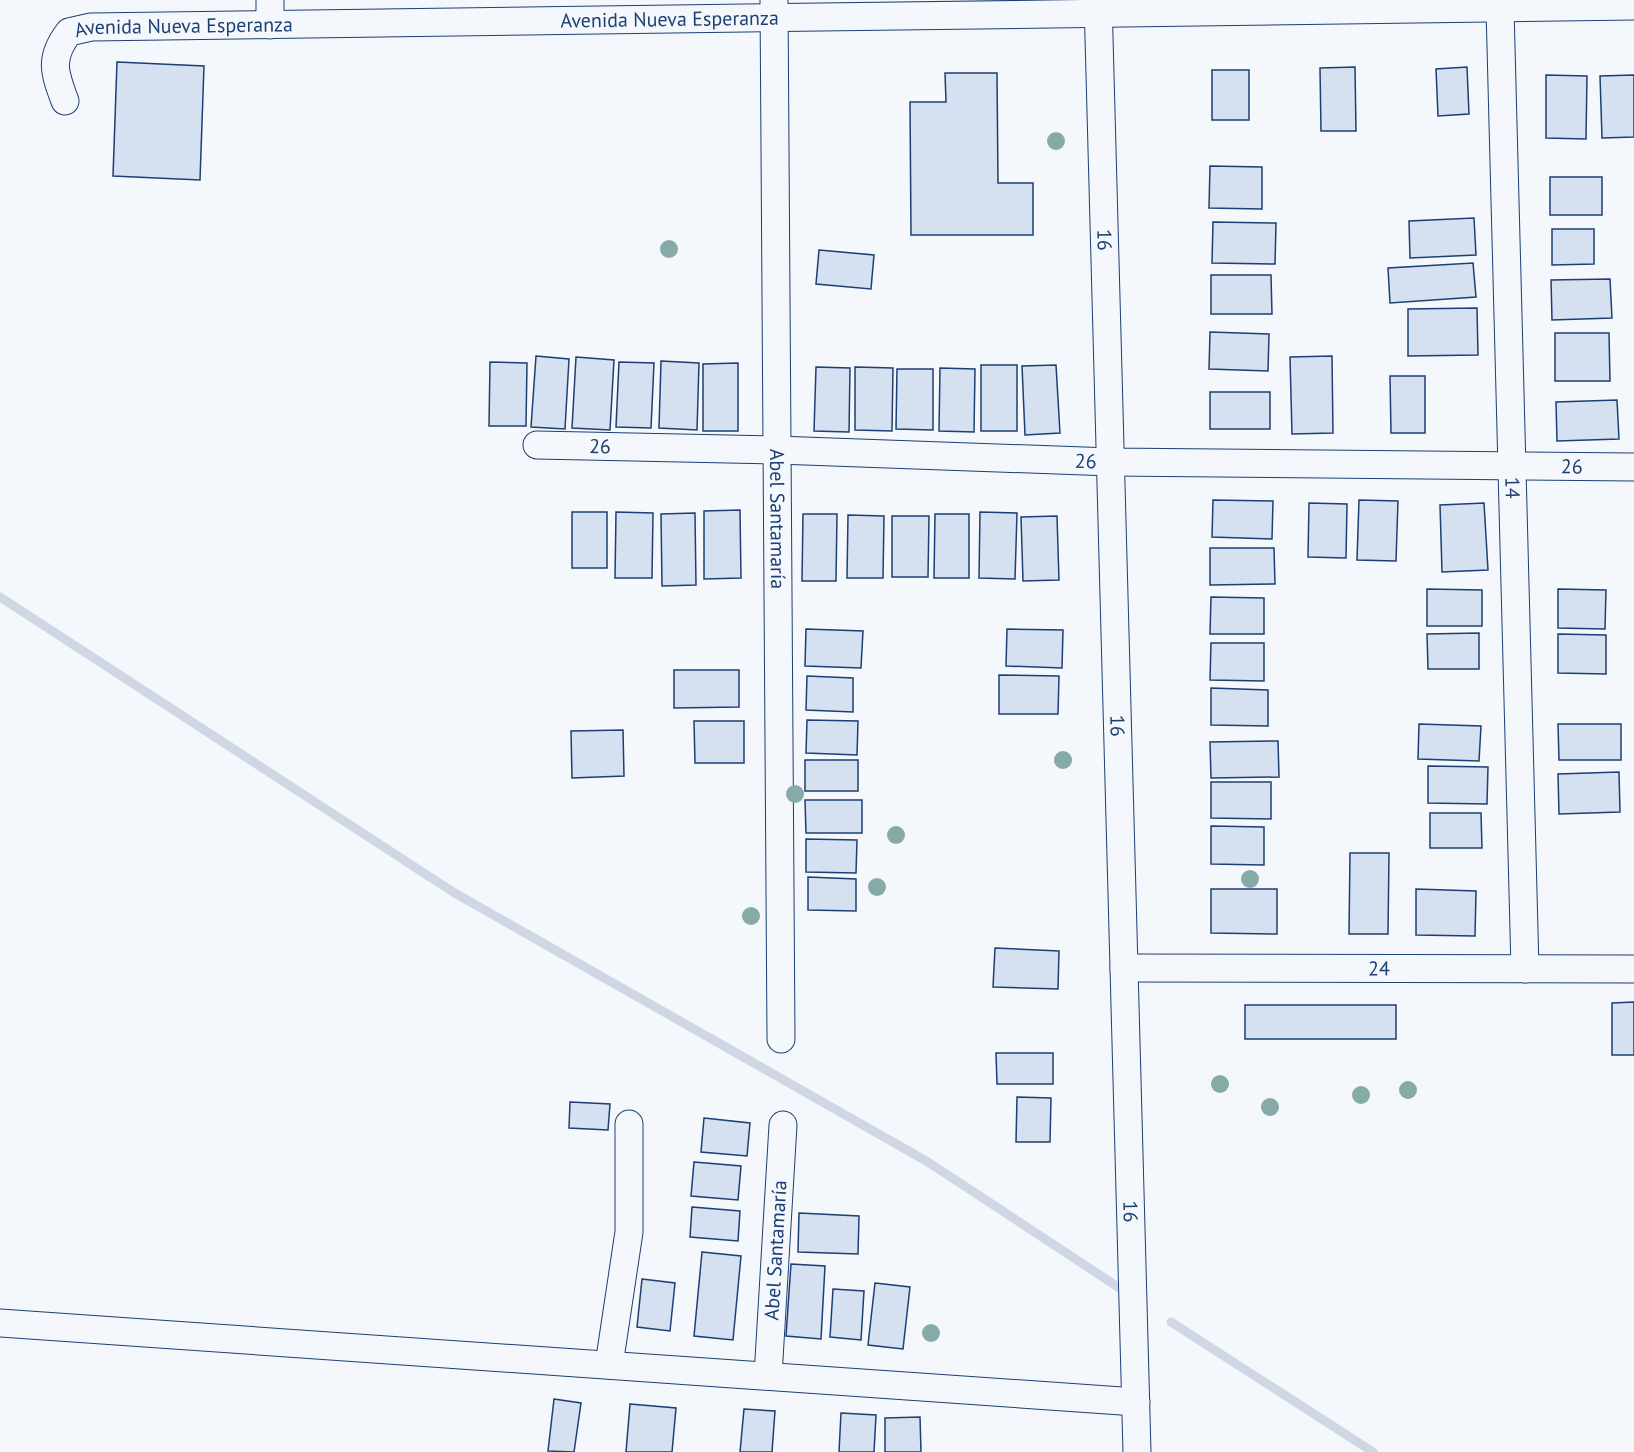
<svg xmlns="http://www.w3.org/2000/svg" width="1634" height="1452" font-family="'PT Sans',sans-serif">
  <rect width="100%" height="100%" fill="#f4f7fb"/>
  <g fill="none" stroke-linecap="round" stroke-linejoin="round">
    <path stroke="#cfd7e4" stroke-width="9" d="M0,597L453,892L928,1162L1124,1291
      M1171,1322L1373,1452"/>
  </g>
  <path fill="#d5e0f0" stroke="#1d3f73" stroke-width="1.5" d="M117,62L204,66L200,180L113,176Z
    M1355,67L1356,131H1321L1320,68Z
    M1467,67L1469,114L1438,116L1436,69Z
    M1212,70H1249V120H1212Z
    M945,73H997L998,183H1033V235H911L910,102H946Z
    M1546,75L1587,76L1586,139L1546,138Z
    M1634,75V137L1602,138L1600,76Z
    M1210,166L1262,167V209L1209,208Z
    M1550,177H1602V215H1550Z
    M1474,218L1476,255L1410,258L1409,221Z
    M1213,222L1276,223L1275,264L1212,263Z
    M1552,229H1594V264L1552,265Z
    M819,250L874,255L871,289L816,284Z
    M1473,263L1476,297L1390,303L1388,268Z
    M1211,275H1271L1272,314H1211Z
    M1610,279L1612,318L1552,320L1551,280Z
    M1477,308L1478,355L1408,356V309Z
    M1210,332L1269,334L1268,371L1209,369Z
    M1555,333H1609L1610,381H1555Z
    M536,356L569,359L565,429L531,427Z
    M1332,356L1333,433L1292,434L1290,357Z
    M576,357L614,360L610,430L572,428Z
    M661,361L699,363L697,430L659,428Z
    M490,362L527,363L526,426H489Z
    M619,362L654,363L651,428L616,427Z
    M738,363V431H703V364Z
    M981,365H1017V431H981Z
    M1056,365L1060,433L1025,435L1022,366Z
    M816,367L850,368L849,432L814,431Z
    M855,367L893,368L892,431L855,430Z
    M940,368L975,369L974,432L939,431Z
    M897,369H933V430L896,429Z
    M1390,376H1425V433H1391Z
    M1210,392H1270V429H1210Z
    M1617,400L1619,439L1557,441L1556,402Z
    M1213,500L1273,501L1272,539L1212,537Z
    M1359,500L1398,501L1396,561L1357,560Z
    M1309,503L1347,504L1346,558L1308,557Z
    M1484,503L1488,570L1442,572L1440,505Z
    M740,510L741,578L704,579V511Z
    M572,512H607V568H572Z
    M616,512L653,513L652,578H615Z
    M980,512L1017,513L1015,579L979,578Z
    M695,513L696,585L662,586L661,514Z
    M803,514H837L836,581H802Z
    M935,514H969V578H934Z
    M848,515L884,516L883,578H847Z
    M892,516H929L928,577H892Z
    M1057,516L1059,580L1023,581L1021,517Z
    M1210,548H1274L1275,584L1210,585Z
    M1427,589L1482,590V626H1427Z
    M1558,589L1606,590L1605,629L1558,628Z
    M1211,597L1264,598V634H1210Z
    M806,629L863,631L861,668L805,666Z
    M1007,629L1063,630L1062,668L1006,666Z
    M1479,633V669H1428L1427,634Z
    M1558,634L1606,635V674L1558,673Z
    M1211,643H1264V681L1210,680Z
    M674,670H739V707L674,708Z
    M999,675L1059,676L1058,714H999Z
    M807,676L853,678V712L806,710Z
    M1211,688L1268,690V726L1211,725Z
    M807,720L858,721L857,755L806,753Z
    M694,721H744V763H695Z
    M1419,724L1481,726L1479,761L1418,759Z
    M1558,724H1621V760H1559Z
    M623,730L624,776L572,778L571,731Z
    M1278,741L1279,777L1211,778L1210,742Z
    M805,760H858V791H805Z
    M1428,766L1488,767L1487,804L1428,803Z
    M1619,772L1620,812L1559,814L1558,774Z
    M1211,782H1271V819L1211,818Z
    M805,800H862V833H806Z
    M1430,813H1481L1482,848H1430Z
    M1211,826L1264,827V865L1211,864Z
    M806,839L857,840L856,873L806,872Z
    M1350,853H1389L1388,934H1349Z
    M808,877L856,879V911L808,910Z
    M1211,889H1277V934L1211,933Z
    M1416,889L1476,891L1475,936L1416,935Z
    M995,948L1059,951L1058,989L993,987Z
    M1634,1002V1055H1612V1003Z
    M1245,1005H1396V1039H1245Z
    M996,1053H1053V1084H997Z
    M1017,1097L1051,1098L1050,1142H1016Z
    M570,1102L610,1104L608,1130L569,1128Z
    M704,1118L750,1123L747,1156L701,1152Z
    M694,1162L741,1166L738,1200L691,1196Z
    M692,1207L740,1211L738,1241L690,1237Z
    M799,1213L859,1216L858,1254L798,1252Z
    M702,1252L741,1256L733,1340L694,1336Z
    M791,1264L825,1266L821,1339L786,1336Z
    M642,1279L675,1283L670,1331L637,1327Z
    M875,1283L910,1287L903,1349L868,1345Z
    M833,1289L864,1291L861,1340L830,1337Z
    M554,1399L581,1403L574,1452L548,1451Z
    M630,1404L676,1408L672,1452H626Z
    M744,1409L775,1411L772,1452H740Z
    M841,1413L876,1415L874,1452H839Z
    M920,1417L921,1452H885V1418Z"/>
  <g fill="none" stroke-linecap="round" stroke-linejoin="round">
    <g stroke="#1d3f73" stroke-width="29">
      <g id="minor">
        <path d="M270,0V25"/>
        <path id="s1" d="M774,0L781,1039"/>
        <path id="s2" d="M1098,0L1137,1452"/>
        <path id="s3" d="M1500,8L1525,969"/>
        <path id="s4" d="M65,101C54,72 49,58 69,32L91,27L1634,6"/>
        <path id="s5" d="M537,445L777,450L1111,462L1634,467"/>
        <path id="s6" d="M1124,968L1634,969"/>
        <path d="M0,1323L1136,1402"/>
        <path d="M609,1365L629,1232V1124"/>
        <path id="s7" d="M768,1376L783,1125"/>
      </g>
    </g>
    <use href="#minor" stroke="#f4f7fb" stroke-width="27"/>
  </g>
  <g fill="#86aba6">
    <circle cx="1056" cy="141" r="9"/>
    <circle cx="669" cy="249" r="9"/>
    <circle cx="1063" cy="760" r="9"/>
    <circle cx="795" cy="794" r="9"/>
    <circle cx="896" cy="835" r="9"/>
    <circle cx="1250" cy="879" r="9"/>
    <circle cx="877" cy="887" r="9"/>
    <circle cx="751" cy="916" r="9"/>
    <circle cx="1220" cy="1084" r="9"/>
    <circle cx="1408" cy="1090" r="9"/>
    <circle cx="1361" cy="1095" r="9"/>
    <circle cx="1270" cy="1107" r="9"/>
    <circle cx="931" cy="1333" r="9"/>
  </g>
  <g text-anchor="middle" stroke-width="4.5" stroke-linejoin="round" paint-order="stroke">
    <g font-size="20" fill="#1d3f73" stroke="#f4f7fb">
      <text dy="7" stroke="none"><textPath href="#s4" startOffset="675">Avenida Nueva Esperanza</textPath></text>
      <text dy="7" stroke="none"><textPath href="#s4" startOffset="189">Avenida Nueva Esperanza</textPath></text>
      <text dy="7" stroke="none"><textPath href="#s2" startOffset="240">16</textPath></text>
      <text dy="7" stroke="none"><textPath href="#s5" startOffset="63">26</textPath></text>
      <text dy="7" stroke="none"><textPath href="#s5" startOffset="549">26</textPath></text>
      <text dy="7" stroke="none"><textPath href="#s5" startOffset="1035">26</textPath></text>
      <text dy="7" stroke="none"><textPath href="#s3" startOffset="480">14</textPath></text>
      <text dy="7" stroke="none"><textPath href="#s1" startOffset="519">Abel Santamaría</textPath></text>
      <text dy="7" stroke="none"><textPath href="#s2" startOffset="726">16</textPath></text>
      <text dy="7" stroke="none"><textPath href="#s6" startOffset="255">24</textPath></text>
      <text dy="7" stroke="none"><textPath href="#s2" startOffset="1212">16</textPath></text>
      <text dy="7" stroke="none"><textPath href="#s7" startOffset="126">Abel Santamaría</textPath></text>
    </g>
  </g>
</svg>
